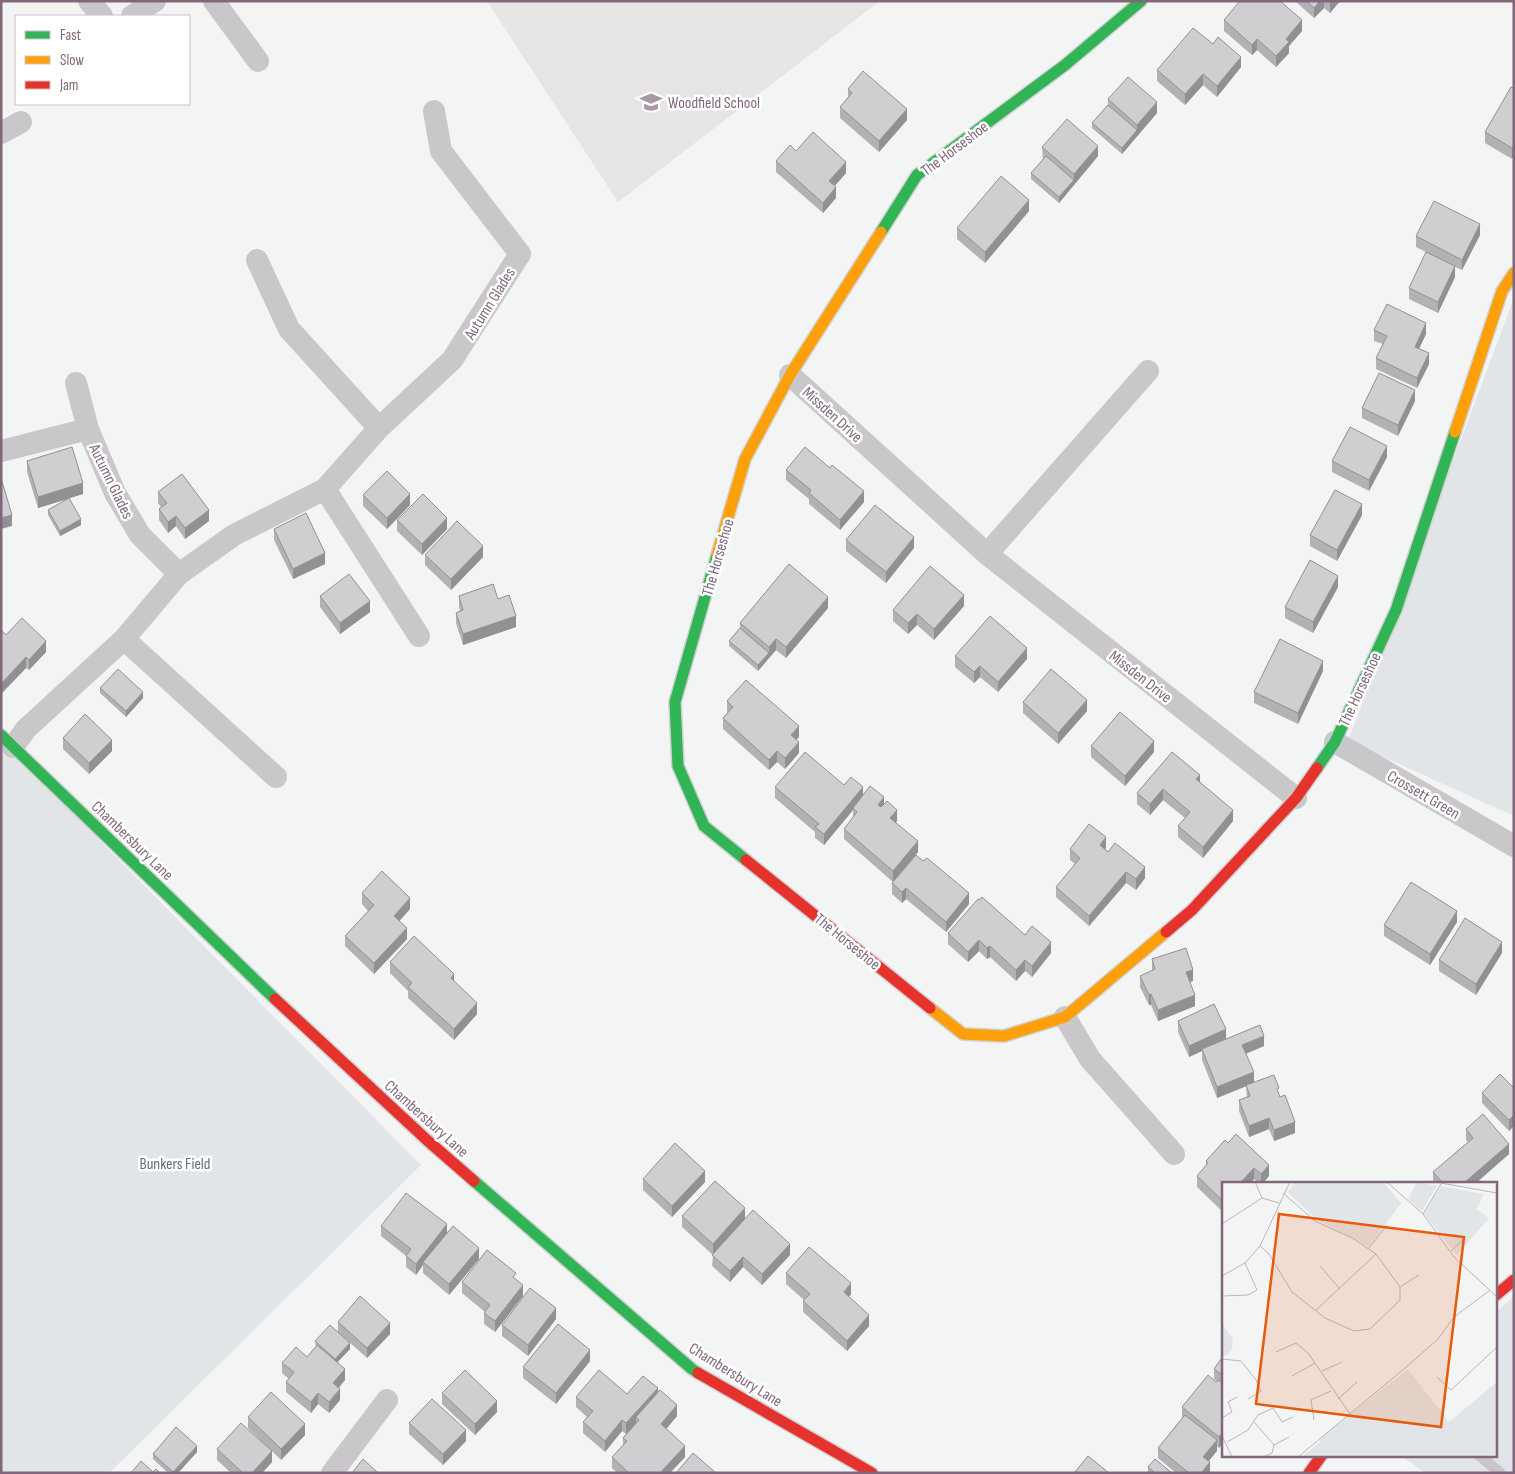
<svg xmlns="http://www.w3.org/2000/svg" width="1515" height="1474" font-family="'Sofia Sans Condensed',sans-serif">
  <rect width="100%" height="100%" fill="#f3f4f4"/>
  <path fill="#e6e4e5" d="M487,1H880L618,202Z"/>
  <path fill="#e2e5e7" d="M1514,298V816L1348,741Z
    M1,741L421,1165L109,1473H1Z
    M1514,1296V1473H1426L1400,1455H1496V1312Z"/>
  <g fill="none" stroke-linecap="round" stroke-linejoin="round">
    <g stroke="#d1d0d1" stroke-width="14">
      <path id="fast" d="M881,232L917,175L1065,65L1141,1
        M717,555L675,702L678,766L704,826L746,860
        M1,735L275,999
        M1317,768L1335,742L1396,610L1455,432
        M474,1181L692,1369L698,1373"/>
    </g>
    <g stroke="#d1d0d1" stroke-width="14">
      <path id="slow" d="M1455,432L1502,291L1514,273
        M717,555L745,459L790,375L881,232
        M930,1008L963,1034L1004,1036L1065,1017L1166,932"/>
    </g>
    <g stroke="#d1d0d1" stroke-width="14">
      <path id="jam" d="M746,860L930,1008
        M1166,932L1192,910L1296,798L1317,768
        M275,999L428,1141L474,1181
        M1496,1295L1514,1280
        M698,1373L872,1473
        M1309,1473L1322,1455"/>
    </g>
    <path stroke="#c9c7c9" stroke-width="11" d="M1479,1455L1500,1473"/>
    <path stroke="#c9c7c9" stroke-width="22" d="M89,1L102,16
      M214,1L258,61
      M132,16L155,1
      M1,133L21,122
      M257,260L289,329L379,428
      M790,375L987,554L1296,798
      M76,383L88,429
      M1,451L88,429L115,493L140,535L179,574
      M325,489L419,636
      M987,554L1148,371
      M124,639L276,777
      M1335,742L1514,846
      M13,747L26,729L124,639L179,574L234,535L325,489L379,428L452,360L520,254L441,151L434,111
      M1065,1017L1090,1059L1174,1154
      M332,1473L387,1400"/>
    <use href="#fast" stroke="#30b455" stroke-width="11"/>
    <use href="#slow" stroke="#ff9f0a" stroke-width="11"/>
    <use href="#jam" stroke="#e5322d" stroke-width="11"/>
  </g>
  <path fill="#b2b1b3" d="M1295,1H1340L1330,13L1324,8L1314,18Z
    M1224,20L1302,31L1289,46V53L1276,67L1257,50L1252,55L1224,31Z
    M1241,67L1217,97L1203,85L1185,105L1157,81V70Z
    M1514,88L1512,159L1485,143V132Z
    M848,89L907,120L879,152L840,118V107L848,97Z
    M1108,99L1157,113L1122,154L1092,128V123L1108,105Z
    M1042,147L1098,156L1059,203L1031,179V173L1043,159Z
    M796,151L846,173L835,186L836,198L823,213L776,172V161Z
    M1029,211L985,263L957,239V228Z
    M1480,235L1462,270L1455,267V277L1438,313L1409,299V288L1426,252L1416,247V236Z
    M1374,330L1426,334L1419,349L1429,364L1417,388L1376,369V358L1383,344L1374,341Z
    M1415,401L1398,436L1362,418V408Z
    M1387,457L1369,491L1332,472V461Z
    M27,461L83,494L69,498L81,525L60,536L48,515V510L68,499L38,508L27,472Z
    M786,470L864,502L840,530L809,504V499L786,480Z
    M158,492L209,521L185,539L176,526L168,533L159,520V509L161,507L158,503Z
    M363,495L410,505L387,529L363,506Z
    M1362,515L1337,561L1310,546V535Z
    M397,520L447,529L422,555L397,531Z
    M274,529L325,564L293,579L274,540Z
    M846,540L914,548L886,583L846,551Z
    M425,555L483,557L451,590L425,565Z
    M1338,587L1313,633L1285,618V607Z
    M320,596L370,612L340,634L320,607Z
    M459,596L498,599L516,627L463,645L456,623V613L460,611L459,607Z
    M964,606L934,640L917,625L908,634L893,621V610Z
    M828,608L786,658L776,650L758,671L729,646V641L740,628V623Z
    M1,630L6,635L46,652L29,670L26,668L1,694Z
    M955,656L1027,659L998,692L980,677L974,683L955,667Z
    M1323,671L1298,724L1254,703V692Z
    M100,688L143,698L126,717L100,693Z
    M727,701L799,737L796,740L799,753L785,769L777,762L769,770L723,729V718L727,713Z
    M1023,702L1087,711L1058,744L1023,713Z
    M63,738L112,751L89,774L63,749Z
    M1091,746L1154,752L1125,786L1091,757Z
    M1200,782L1233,821L1203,858L1178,837V826L1185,818L1163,800L1150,815L1137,804V793Z
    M844,785L884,804L897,821L896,822L918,852L909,863L969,904L946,932L906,899L902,903L892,894V883L893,882L844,839V829L853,818V810L824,845L815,838V832L775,798V787Z
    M1106,848L1105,849L1145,878L1136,890L1126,883L1089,926L1056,897V887L1075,864L1070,860V849Z
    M362,893L410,909L399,921L407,939L374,974L345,946V936L368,911L362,904Z
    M1457,922L1430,965L1384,936V925Z
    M948,933L1025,935L1051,953L1032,977L1025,971L1016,981L990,957L987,959L979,951L968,962L948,944Z
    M1502,953L1476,995L1439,971V960Z
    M1152,959L1193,981L1190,982L1195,1006L1158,1021L1151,1005H1149L1140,987V976L1152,971Z
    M390,962L454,982L477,1014L454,1040L408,998V991L390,973Z
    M1178,1021L1226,1039L1264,1046L1246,1054L1254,1082L1279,1094L1295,1133L1274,1141L1269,1129L1249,1137L1239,1111V1100L1247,1097L1246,1086L1217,1098L1202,1060V1051L1189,1057L1178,1032Z
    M1514,1088L1509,1131L1482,1103V1093Z
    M1466,1129L1509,1154L1476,1183H1433V1172L1468,1142L1466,1140Z
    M1225,1140L1269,1176L1263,1183H1259L1254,1179L1250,1183H1224V1211L1223,1212L1197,1187V1176L1206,1166V1161Z
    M643,1179L705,1182L672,1217L643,1190Z
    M682,1216L745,1219L790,1255L762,1285L743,1267L730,1282L712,1266L713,1255L682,1227Z
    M381,1226L447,1234L479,1259L449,1295L423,1273V1265L416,1275L406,1267V1256L381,1236Z
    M786,1273L851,1294L849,1297L869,1326L847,1351L803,1312V1301L804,1300L786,1284Z
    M462,1282L523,1296L495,1332L484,1324V1313L485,1312L462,1293Z
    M556,1319L528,1356L502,1336V1325Z
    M338,1322L390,1334L367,1358L338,1332Z
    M315,1341L350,1349L337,1362L345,1380L339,1388L340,1400L329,1413L318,1404L311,1413L286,1392V1382L289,1379L282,1373V1363L307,1357L316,1347Z
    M1224,1355V1442L1219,1448L1217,1446V1451L1208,1461L1210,1473H1176L1158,1458V1448L1182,1418V1407L1217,1381L1214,1379V1369Z
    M590,1361L556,1404L523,1378V1367Z
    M442,1393L497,1412L475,1435L442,1404Z
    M658,1393L677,1416L666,1429L685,1457L670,1473H617L612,1468V1457L623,1445V1438L626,1434L622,1431L605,1452L583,1433V1422L587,1417L576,1407V1397Z
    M248,1417L305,1435L281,1460L248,1428Z
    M409,1423L466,1441L443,1465L409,1434Z
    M217,1449L272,1462L262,1473H231L217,1460Z
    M197,1452L178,1473H168L153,1459V1454Z
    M1148,1467L1172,1473H1148Z"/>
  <path fill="#919092" d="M1320,1H1324V8L1314,18V8Z
    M1331,1H1340L1330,13V2Z
    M1302,20V31L1289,46V53L1276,67V56L1286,39Z
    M1257,39V50L1252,55V45Z
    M1241,57V67L1217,97V86Z
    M1203,74V85L1185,105V94Z
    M1157,102V113L1122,154V148L1137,130V125Z
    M907,109V120L879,152V141Z
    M1514,145V155L1512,159V148Z
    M1098,146V156L1074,185V174Z
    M846,162V173L829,192V181Z
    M1074,180V185L1059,203V197Z
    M836,187V198L823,213V203Z
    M1029,200V211L985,263V252Z
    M1480,224V235L1462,270V260Z
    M1455,266V277L1438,313V302Z
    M1426,323V334L1415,357V347Z
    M1429,353V364L1417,388V378Z
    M1415,390V401L1398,436V425Z
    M1387,446V457L1369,491V480Z
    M83,483V494L38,508V497Z
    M864,491V502L840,530V520Z
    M410,494V505L387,529V518Z
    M1362,504V515L1337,561V550Z
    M209,510V521L185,539V528Z
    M12,515V526L1,529V518Z
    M176,516V526L168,533V522Z
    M447,518V529L422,555V544Z
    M81,519V525L60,536V531Z
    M914,537V548L886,583V572Z
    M483,546V557L451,590V579Z
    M325,553V564L293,579V569Z
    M1338,576V587L1313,633V622Z
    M964,595V606L934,640V629Z
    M828,597V608L786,658V647Z
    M370,601V612L340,634V623Z
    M917,614V625L908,634V623Z
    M516,616V627L463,645V634Z
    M776,639V650L769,658V647Z
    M46,641V652L29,670V660Z
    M1027,648V659L998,692V682Z
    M769,653V658L758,671V665Z
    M26,657V668L1,694V684Z
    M1323,661V671L1298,724V713Z
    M980,666V677L974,683V672Z
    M143,692V698L126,717V711Z
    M1087,700V711L1058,744V733Z
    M799,726V737L791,746V735Z
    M112,740V751L89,774V763Z
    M1154,741V752L1125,786V776Z
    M799,742V753L785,769V758Z
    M777,751V762L769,770V760Z
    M1200,775V786L1196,779Z
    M863,787V797L853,808V810L824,845V834Z
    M1163,789V800L1150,815V804Z
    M884,797V808L878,816V805Z
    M897,810V821L890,829V818Z
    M1233,810V821L1203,858V847Z
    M1106,837V848L1100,855V845Z
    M918,841V852L893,882V871Z
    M1145,867V878L1136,890V879Z
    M1126,872V883L1089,926V916Z
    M906,888V899L902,903V892Z
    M969,893V904L946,932V922Z
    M410,898V909L394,927V916Z
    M1457,911V922L1430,965V954Z
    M407,928V939L374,974V963Z
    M979,940V951L968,962V952Z
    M1051,942V953L1032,977V966Z
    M1502,942V953L1476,995V984Z
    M990,946V957L987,959V948Z
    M1025,960V971L1016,981V970Z
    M1193,970V981L1186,983V972Z
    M454,974V985L451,978Z
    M1151,994V1005H1149V995Z
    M1195,995V1006L1158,1021V1010Z
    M477,1003V1014L454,1040V1029Z
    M1226,1029V1040L1202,1049V1051L1189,1057V1046Z
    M1264,1036V1046L1242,1055V1045Z
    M1254,1072V1083L1217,1098V1087Z
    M1514,1115V1126L1509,1131V1120Z
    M1269,1118V1129L1249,1137V1126Z
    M1295,1122V1133L1274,1141V1130Z
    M1509,1144V1154L1476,1183H1464Z
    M1269,1165V1176L1263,1183H1261V1174Z
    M1254,1168V1179L1250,1183H1240Z
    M705,1171V1182L672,1217V1206Z
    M745,1208V1219L713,1255V1244Z
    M447,1224V1235L423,1262V1265L416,1275V1264Z
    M790,1244V1255L762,1285V1274Z
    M479,1248V1259L449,1295V1284Z
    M743,1257V1267L730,1282V1271Z
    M851,1283V1294L844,1303V1292Z
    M523,1285V1296L495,1332V1321Z
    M556,1308V1319L528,1356V1345Z
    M869,1315V1326L847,1351V1341Z
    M390,1323V1334L367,1358V1348Z
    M350,1343V1349L335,1365V1359Z
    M590,1350V1361L556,1404V1393Z
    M345,1369V1380L333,1394V1383Z
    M658,1388V1399L636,1417V1423L626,1434V1423Z
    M340,1389V1400L329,1413V1402Z
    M318,1393V1404L311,1413V1402Z
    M497,1401V1412L475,1435V1424Z
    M677,1405V1416L661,1435V1424Z
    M622,1420V1431L605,1452V1441Z
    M305,1424V1435L281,1460V1449Z
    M466,1430V1441L443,1465V1454Z
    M1224,1431V1442L1219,1448V1437Z
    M1217,1440V1451L1203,1468V1457Z
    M197,1446V1452L178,1473H173Z
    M685,1446V1457L670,1473H660Z
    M272,1451V1462L262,1473H252Z
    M1210,1462V1473H1201Z"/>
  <path fill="#cfced0" stroke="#919092" d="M1240,1H1280L1302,20L1286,39L1289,42L1276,56L1257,39L1252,45L1224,20Z
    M1307,1H1320L1314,8Z
    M1193,28L1213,44L1218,37L1241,57L1217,86L1203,74L1185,94L1157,70Z
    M863,71L907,109L879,141L840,107L852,93L848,89Z
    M1128,77L1157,102L1137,125L1108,99Z
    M1511,87L1514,88V145L1512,148L1485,132Z
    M1108,105L1137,130L1122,148L1092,123Z
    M1067,119L1098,146L1074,174L1042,147Z
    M813,132L846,162L829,181L836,187L823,203L776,161L790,145L796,151Z
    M1046,156L1074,180L1059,197L1031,173Z
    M1001,176L1029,200L985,252L957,228Z
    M1434,201L1480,224L1462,260L1416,236Z
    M1426,252L1455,266L1438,302L1409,288Z
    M1387,304L1426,323L1415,347L1429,353L1417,378L1376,358L1387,336L1374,330Z
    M1379,373L1415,390L1398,425L1362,408Z
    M1350,427L1387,446L1369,480L1332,461Z
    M72,447L83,483L38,497L27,461Z
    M805,447L830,468L832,465L864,491L840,520L809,493L811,490L786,470Z
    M387,471L410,494L387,518L363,495Z
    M182,474L209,510L185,528L176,516L168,522L159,509L167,503L158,492Z
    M1,478L12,515L1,518Z
    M1335,490L1362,504L1337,550L1310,535Z
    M423,494L447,518L422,544L397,520Z
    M69,498L81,519L60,531L48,510Z
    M875,505L914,537L886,572L846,540Z
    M306,513L325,553L293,569L274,529Z
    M457,521L483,546L451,579L425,555Z
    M1310,560L1338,576L1313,622L1285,607Z
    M789,564L828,597L786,647L776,639L769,647L740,623Z
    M930,566L964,595L934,629L917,614L908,623L893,610Z
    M349,574L370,601L340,623L320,596Z
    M493,584L498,599L509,595L516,616L463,634L456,613L463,610L459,596Z
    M990,616L1027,648L998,682L980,666L974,672L955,656Z
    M22,618L46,641L29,660L26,657L1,684V630L6,635Z
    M740,628L769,653L758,665L729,641Z
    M1280,639L1323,661L1298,713L1254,692Z
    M118,669L143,692L126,711L100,688Z
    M1051,669L1087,700L1058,733L1023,702Z
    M746,680L799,726L791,735L799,742L785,758L777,751L769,760L723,718L733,707L727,701Z
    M1120,712L1154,741L1125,776L1091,746Z
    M85,714L112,740L89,763L63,738Z
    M805,752L844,785L851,777L863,787L824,834L815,827L819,824L775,787Z
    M1172,752L1200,775L1196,779L1233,810L1203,847L1178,826L1190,812L1163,789L1150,804L1137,793Z
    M870,786L884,797L878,805L881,807L887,801L897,810L890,818L918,841L893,871L844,829L857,812L853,808Z
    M1089,824L1106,837L1100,845L1108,852L1115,843L1145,867L1136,879L1126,872L1089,916L1056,887L1080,858L1070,849Z
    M916,855L923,861L927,858L969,893L946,922L906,888L902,892L892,883Z
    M382,871L410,898L394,916L407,928L374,963L345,936L374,905L362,893Z
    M1411,882L1457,911L1430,954L1384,925Z
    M982,897L1025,935L1032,926L1051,942L1032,966L1025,960L1016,970L990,946L987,948L979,940L968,952L948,933L978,899L980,900Z
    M1465,918L1502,942L1476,984L1439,960Z
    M414,936L454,974L451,978L477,1003L454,1029L408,987L412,983L390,962Z
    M1186,948L1193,970L1186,972L1195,995L1158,1010L1151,994L1149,995L1140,976L1155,969L1152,959Z
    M1214,1004L1226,1029L1189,1046L1178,1021Z
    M1260,1025L1264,1036L1242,1045L1254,1072L1217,1087L1202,1049Z
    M1500,1074L1514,1088V1115L1509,1120L1482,1093Z
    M1274,1075L1279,1088L1277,1089L1280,1097L1285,1095L1295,1122L1274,1130L1269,1118L1249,1126L1239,1100L1250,1096L1246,1085Z
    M1483,1114L1509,1144L1464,1183H1443L1433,1172L1473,1138L1466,1129Z
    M1236,1134L1269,1165L1261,1174L1254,1168L1240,1183H1224V1200L1223,1201L1197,1176L1208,1163L1206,1161L1225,1140L1228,1143Z
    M675,1143L705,1171L672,1206L643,1179Z
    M715,1181L745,1208L713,1244L682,1216Z
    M406,1193L447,1224L416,1264L406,1256L411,1249L381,1226Z
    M753,1210L790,1244L762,1274L743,1257L730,1271L712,1255Z
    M453,1226L479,1248L449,1284L423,1262Z
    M809,1247L851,1283L844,1292L869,1315L847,1341L803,1301L810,1294L786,1273Z
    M487,1250L516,1273L513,1277L523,1285L495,1321L484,1313L490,1305L462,1282Z
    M530,1288L556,1308L528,1345L502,1325Z
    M360,1296L390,1323L367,1348L338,1322Z
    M558,1324L590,1350L556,1393L523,1367Z
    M330,1325L350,1343L335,1359L315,1341Z
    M317,1345L345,1369L333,1383L340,1389L329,1402L318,1393L311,1402L286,1382L294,1372L282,1363L296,1347L307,1357Z
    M1224,1355V1376L1214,1369Z
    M465,1370L497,1401L475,1424L442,1393Z
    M599,1370L627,1394L643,1376L658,1388L626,1423L622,1420L605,1441L583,1422L593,1411L576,1397Z
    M1208,1375L1216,1382L1218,1380L1224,1384V1431L1219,1437L1182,1407Z
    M660,1390L677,1405L661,1424L685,1446L660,1473H629L612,1457L627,1441L623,1438L639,1420L636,1417Z
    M271,1392L305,1424L281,1449L248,1417Z
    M432,1399L466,1430L443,1454L409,1423Z
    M1185,1415L1217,1440L1203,1457L1210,1462L1201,1473H1189L1158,1448Z
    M241,1423L272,1451L252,1473H243L217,1449Z
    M176,1427L197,1446L173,1472L153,1454Z
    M693,1453L716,1473H676Z
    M1088,1456L1109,1473H1077L1075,1472Z
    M363,1459L378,1473H352Z
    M1155,1459L1172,1473H1155L1148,1467Z
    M141,1461L153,1472L156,1469L160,1473H131Z"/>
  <defs>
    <g id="school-bare" transform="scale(1.725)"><path d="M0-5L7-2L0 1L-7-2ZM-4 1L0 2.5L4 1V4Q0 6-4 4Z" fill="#a998a5" stroke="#fff" stroke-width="2.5" paint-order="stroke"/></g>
  </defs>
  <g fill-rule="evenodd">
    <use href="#school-bare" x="651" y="102"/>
  </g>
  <g text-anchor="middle" stroke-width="5" stroke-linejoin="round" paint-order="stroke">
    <g font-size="16" fill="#81677b" stroke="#fff" text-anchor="start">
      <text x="668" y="108">Woodfield School</text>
    </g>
    <g font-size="16" fill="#81677b" stroke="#fff">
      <text transform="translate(954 148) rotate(-37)" y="6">The Horseshoe</text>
      <text transform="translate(489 303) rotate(-58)" y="6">Autumn Glades</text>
      <text transform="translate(833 414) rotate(42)" y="6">Missden Drive</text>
      <text transform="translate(112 481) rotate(64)" y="6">Autumn Glades</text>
      <text transform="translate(717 557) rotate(-74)" y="6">The Horseshoe</text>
      <text transform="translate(1141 676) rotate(38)" y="6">Missden Drive</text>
      <text transform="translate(1359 689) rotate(-65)" y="6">The Horseshoe</text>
      <text transform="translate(1424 794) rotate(30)" y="6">Crossett Green</text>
      <text transform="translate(133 840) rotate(44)" y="6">Chambersbury Lane</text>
      <text transform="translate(848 941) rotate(39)" y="6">The Horseshoe</text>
      <text transform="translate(427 1118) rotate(42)" y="6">Chambersbury Lane</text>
      <text transform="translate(736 1374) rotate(32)" y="6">Chambersbury Lane</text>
    </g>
    <g font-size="16" fill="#656d78" stroke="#fff">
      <text x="175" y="1169">Bunkers Field</text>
    </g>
  </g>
  <g transform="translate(1222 1182)">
    <rect width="275" height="275" fill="#f3f4f4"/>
    <path d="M74,0H161L179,21L147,65L94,37L65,10ZM195,0L215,4L200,29L186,17ZM219,4L262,12L254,27L267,36L235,73L202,32ZM0,141L11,157L10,167L5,174H0ZM186,187L227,240L275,200V275H80L98,260L97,257Z" fill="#e2e5e7"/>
    <path fill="none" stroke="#beb4bd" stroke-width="1" d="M33,0L40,16M165,0L201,32L232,75L275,115M213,0L275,11M201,32L219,2M0,42L40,16L57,21M38,64L47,72L70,110L103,136L132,149L148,147L178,118V105L154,72L132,57L93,39L61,11M147,66L165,43M229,69L243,56M98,84L118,107M0,94L23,81L38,64L68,0M178,105L197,93M0,114L26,113L35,108L23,81M93,129L154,72M54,170L74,161L86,171L128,232M0,177L19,179L34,198L39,209L26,217M100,189L120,180M70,194L93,181M215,195L229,208L275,165M116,217L135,200M0,236L10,230L6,220L15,215M92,238L89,218L109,209M32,240L52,263M0,254L10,275M5,260L26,248L36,233L51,226L60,240L71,235M41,275L50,271L52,263L67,255M76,275L183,186L216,157L232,135L267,109"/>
    <path fill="#e8590c" fill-opacity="0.15" stroke="#e8590c" stroke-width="2.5" d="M57,32L242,55L219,245L34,222Z"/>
    <rect width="275" height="275" fill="none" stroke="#81677b" stroke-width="2.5"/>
  </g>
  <rect width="1515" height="1474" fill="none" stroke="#81677b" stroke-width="5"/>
  <rect x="15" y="15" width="175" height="90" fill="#ffffff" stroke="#cdc2ca"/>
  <rect x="25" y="31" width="25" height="8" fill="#30b455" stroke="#cdc2ca"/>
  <text x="60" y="40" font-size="15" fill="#81677b">Fast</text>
  <rect x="25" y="56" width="25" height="8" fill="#ff9f0a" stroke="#cdc2ca"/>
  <text x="60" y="65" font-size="15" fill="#81677b">Slow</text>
  <rect x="25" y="81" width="25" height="8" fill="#e5322d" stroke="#cdc2ca"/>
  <text x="60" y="90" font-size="15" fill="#81677b">Jam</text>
</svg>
